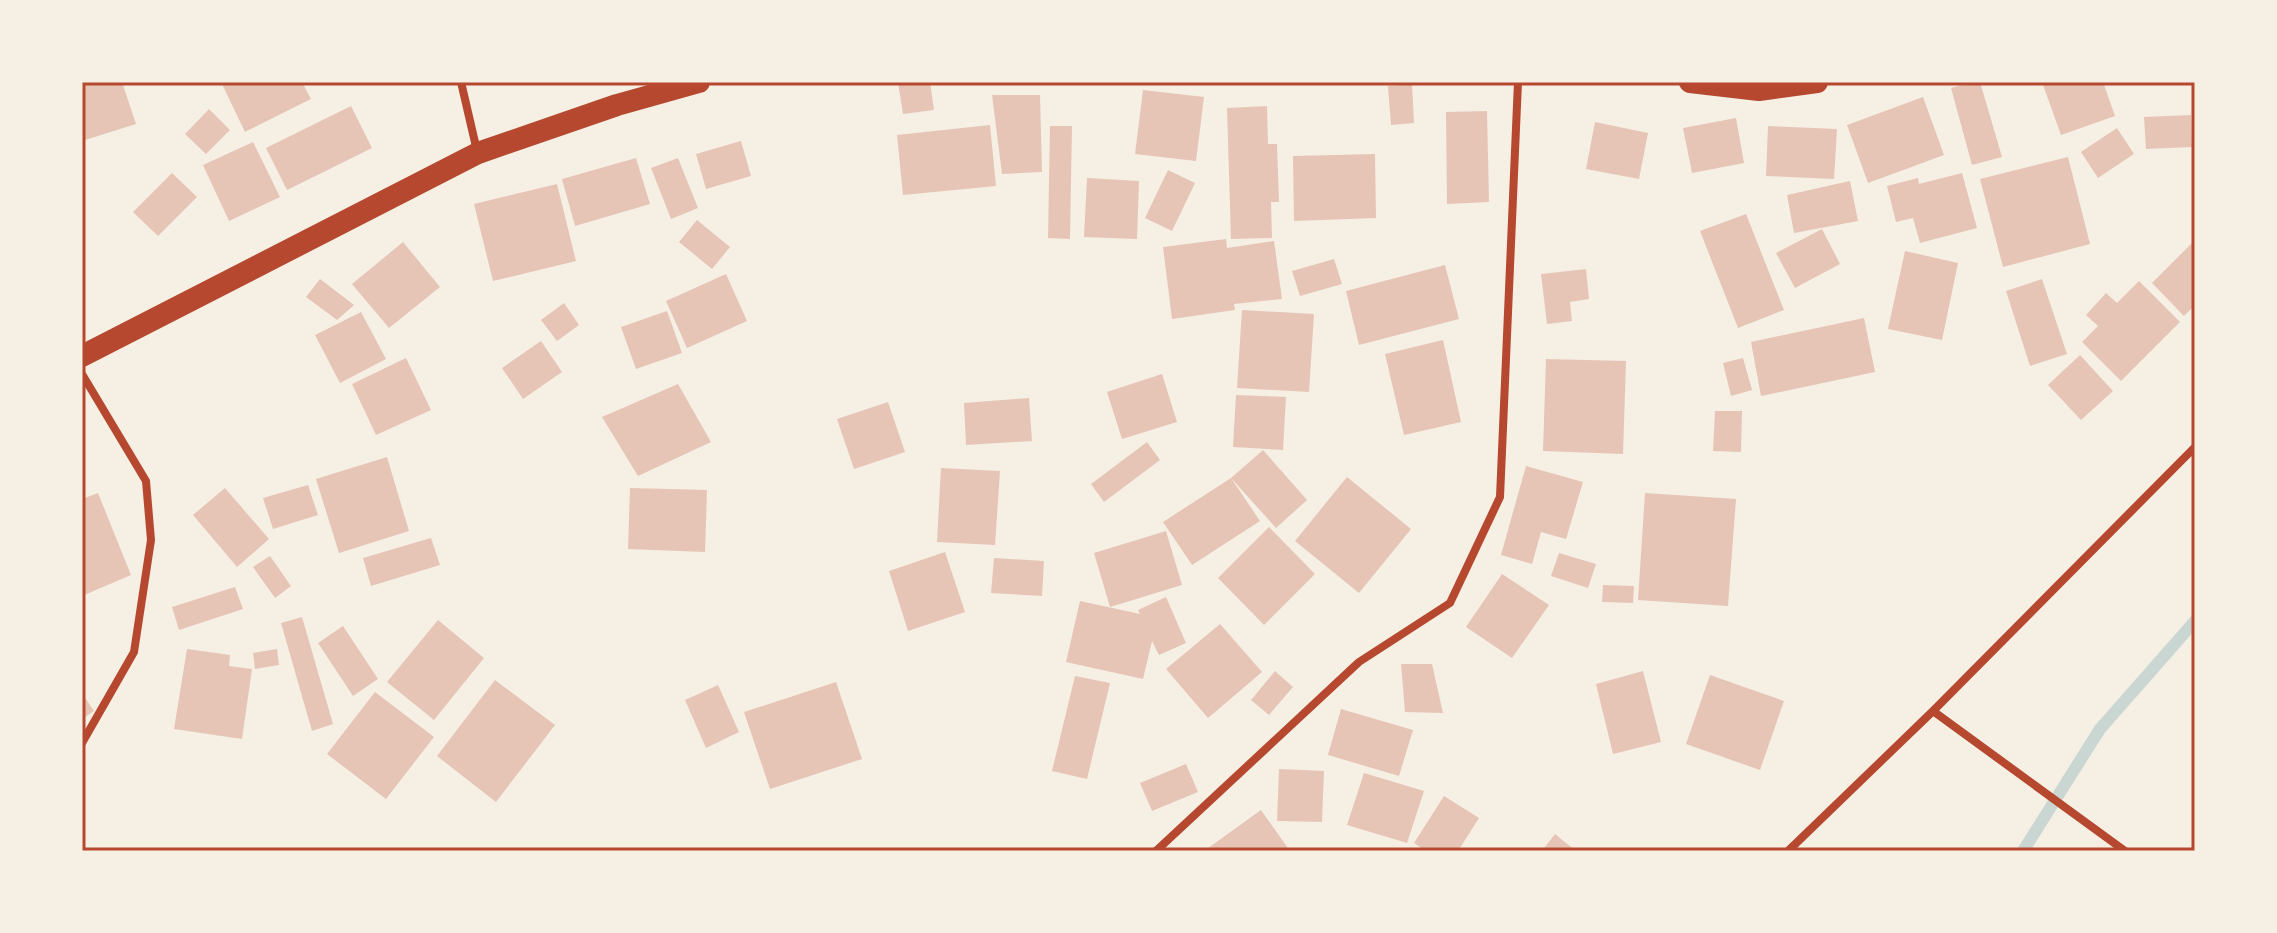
<svg xmlns="http://www.w3.org/2000/svg" width="2277" height="933" font-family="Inter,sans-serif">
  <rect width="100%" height="100%" fill="#f6efe4"/>
  <g fill="none" stroke-linecap="round" stroke-linejoin="round">
    <path stroke="#c9d6d2" stroke-width="12" d="M2023,851L2100,729L2195,621"/>
  </g>
  <path fill="#e6c5b7" d="M82,82H122L136,124L82,141Z
    M221,82H302L311,99L245,132Z
    M930,82L934,110L903,114L898,83Z
    M1974,82H1980L2002,157L1972,165L1951,88Z
    M2042,82H2103L2115,116L2061,135Z
    M1412,84L1414,123L1391,125L1388,86Z
    M1143,90L1204,97L1196,161L1135,154Z
    M992,95H1040L1042,172L1002,174Z
    M1923,97L1944,155L1868,183L1847,125Z
    M351,106L372,148L287,190L266,148Z
    M1267,106L1268,144H1277L1279,202H1271L1272,238L1231,239L1227,108Z
    M209,109L230,130L206,154L185,134Z
    M1487,111L1489,202L1447,204L1446,112Z
    M2191,115L2192,147L2146,149L2144,117Z
    M1736,118L1744,163L1692,173L1683,128Z
    M1595,122L1648,133L1639,179L1586,169Z
    M990,125L996,186L903,195L897,135Z
    M1050,126H1072L1070,239L1048,238Z
    M1768,126L1837,129L1834,179L1766,176Z
    M2117,128L2134,154L2098,178L2081,152Z
    M741,141L751,176L706,189L696,154Z
    M253,142L280,197L229,221L203,165Z
    M1375,154L1376,218L1294,221L1293,156Z
    M2068,157L2090,244L2003,267L1980,179Z
    M636,158L650,204L575,226L562,179Z
    M678,158L698,208L671,219L651,168Z
    M1168,170L1195,183L1172,231L1145,218Z
    M172,173L197,197L158,236L133,212Z
    M1962,173L1977,228L1920,243L1913,218L1896,222L1887,186L1918,178L1919,184Z
    M1087,178L1139,181L1137,239L1084,237Z
    M1850,181L1858,221L1794,233L1787,195Z
    M557,184L576,261L493,281L474,204Z
    M1746,214L1784,310L1738,328L1700,231Z
    M697,220L730,247L712,269L679,242Z
    M1822,229L1840,264L1795,288L1776,253Z
    M1226,239L1227,248L1274,241L1282,299L1234,304L1235,310L1172,319L1163,247Z
    M403,242L440,287L389,328L352,284Z
    M2193,242L2195,305L2184,316L2152,283Z
    M1905,251L1958,263L1942,340L1888,329Z
    M1334,259L1342,284L1300,296L1292,271Z
    M1445,265L1459,319L1359,345L1346,291Z
    M1586,269L1589,299L1570,302L1572,321L1547,324L1541,274Z
    M726,274L747,321L687,348L666,301Z
    M320,279L354,305L337,320L306,297Z
    M2042,279L2067,354L2030,366L2006,291Z
    M2139,281L2180,322L2121,381L2082,342L2098,326L2086,315L2106,293L2117,303Z
    M564,303L579,325L557,341L541,320Z
    M1242,310L1314,314L1309,392L1237,388Z
    M667,311L682,353L636,369L621,327Z
    M361,312L386,359L340,383L315,335Z
    M1864,318L1875,372L1761,396L1751,342Z
    M1443,340L1461,422L1404,435L1385,354Z
    M541,341L562,372L523,399L502,368Z
    M2080,355L2113,391L2081,420L2048,385Z
    M406,358L431,410L376,435L352,384Z
    M1743,358L1752,390L1731,396L1723,363Z
    M1546,359L1626,361L1623,454L1543,451Z
    M1162,374L1177,422L1122,439L1107,392Z
    M678,384L711,442L638,476L602,417Z
    M1236,395L1286,397L1283,450L1233,447Z
    M1029,398L1032,441L966,445L964,403Z
    M888,402L905,452L854,469L837,419Z
    M1715,411H1742L1741,452L1713,451Z
    M1147,442L1160,460L1104,502L1091,484Z
    M1263,450L1307,500L1276,528L1231,478Z
    M387,457L409,531L339,553L316,479Z
    M1526,466L1583,482L1566,539L1541,532L1532,564L1501,555Z
    M941,468L1000,471L995,545L937,542Z
    M1347,477L1411,529L1359,593L1295,541Z
    M1231,478L1260,521L1192,565L1163,522Z
    M308,485L318,515L273,529L263,498Z
    M225,488L269,539L237,567L193,515Z
    M630,488L707,490L705,552L628,549Z
    M98,493L131,575L82,596V499Z
    M1645,493L1736,499L1728,606L1638,600Z
    M1269,527L1315,574L1264,625L1218,578Z
    M1166,531L1182,585L1110,607L1094,553Z
    M431,538L440,565L371,586L363,558Z
    M945,552L965,612L908,631L889,571Z
    M1559,553L1596,564L1588,588L1551,576Z
    M270,556L291,586L275,598L253,567Z
    M994,558L1044,561L1042,596L991,593Z
    M1502,574L1549,605L1512,658L1466,627Z
    M1603,585L1634,586L1633,603L1602,602Z
    M235,587L243,609L179,630L172,607Z
    M1166,597L1186,643L1159,655L1152,641L1143,679L1066,662L1080,601L1140,614L1138,610Z
    M302,617L333,724L312,731L281,623Z
    M438,620L484,658L434,720L387,682Z
    M1220,624L1262,672L1208,718L1166,669Z
    M343,626L378,679L353,696L318,643Z
    M187,649L230,655L229,666L252,669L242,739L174,729Z
    M277,649L279,665L255,669L253,653Z
    M1401,664H1432L1443,713L1405,712Z
    M1275,671L1293,687L1269,715L1251,700Z
    M1643,671L1661,742L1613,754L1596,684Z
    M1710,675L1784,701L1760,770L1686,744Z
    M1075,676L1110,683L1087,779L1052,771Z
    M495,680L555,725L496,802L437,756Z
    M836,682L862,759L770,789L744,712Z
    M718,685L739,732L706,748L685,700Z
    M375,692L434,737L386,799L327,754Z
    M82,693L94,711L82,719Z
    M1341,709L1413,730L1399,776L1328,755Z
    M1186,764L1198,792L1152,811L1140,783Z
    M1279,769L1324,771L1322,822L1277,821Z
    M1364,773L1424,791L1407,843L1347,825Z
    M1444,796L1479,818L1458,851H1426L1414,843Z
    M1261,810L1290,851H1204Z
    M1555,834L1576,851H1542Z"/>
  <g fill="none" stroke-linecap="round" stroke-linejoin="round">
    <path stroke="#b5482f" stroke-width="8" d="M461,82L477,151
      M82,374L146,481L151,540L134,652L82,743
      M1933,711L2125,851
      M1156,851L1359,662L1450,603L1500,497L1518,82
      M1788,851L1933,711L2195,447"/>
    <path stroke="#b5482f" stroke-width="22" d="M1690,82L1759,90L1817,82
      M82,356L478,153L617,105L699,82"/>
  </g>
  <rect width="2277" height="933" fill="none" stroke="#f6efe4" stroke-width="168"/>
  <rect x="84" y="84" width="2109" height="765" fill="none" stroke="#b5482f" stroke-width="3"/>
</svg>
